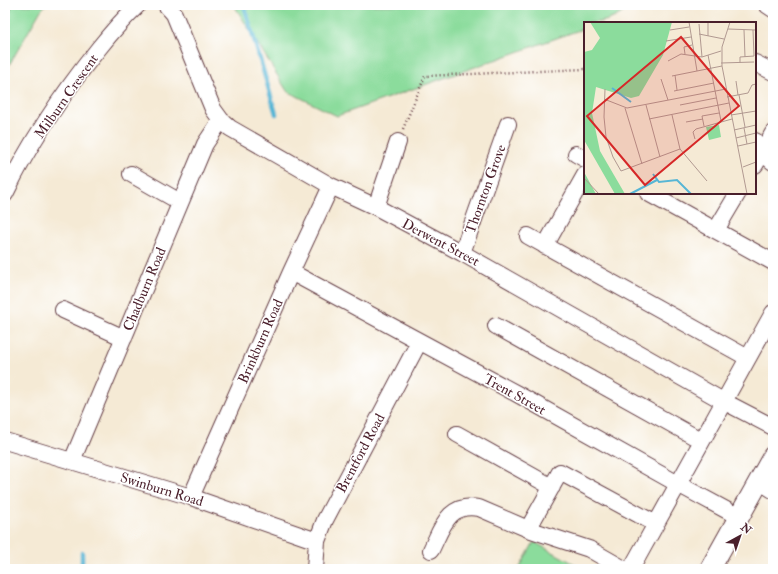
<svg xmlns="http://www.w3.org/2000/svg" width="778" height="574" font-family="'IM FELL Double Pica',serif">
  <rect width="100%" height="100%" fill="#fff"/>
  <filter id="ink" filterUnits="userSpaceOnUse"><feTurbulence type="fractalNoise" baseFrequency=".025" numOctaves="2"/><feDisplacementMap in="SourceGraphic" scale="8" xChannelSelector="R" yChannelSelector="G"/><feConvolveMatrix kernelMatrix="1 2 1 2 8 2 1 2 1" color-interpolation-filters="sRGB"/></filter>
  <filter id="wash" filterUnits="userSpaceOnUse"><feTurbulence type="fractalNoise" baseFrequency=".012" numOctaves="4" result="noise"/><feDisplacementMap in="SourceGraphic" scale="16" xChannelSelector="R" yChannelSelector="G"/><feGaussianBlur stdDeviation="0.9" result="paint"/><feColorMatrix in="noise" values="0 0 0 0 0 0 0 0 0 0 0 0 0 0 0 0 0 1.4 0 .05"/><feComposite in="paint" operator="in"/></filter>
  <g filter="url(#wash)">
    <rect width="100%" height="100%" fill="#f5ead5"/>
    <path fill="#8bdc9c" stroke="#6a7e64" d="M5,5H46L41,10L5,72Z
      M234,5H634C615,18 608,23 585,23V28L337,116L287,91Z
      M534,542L584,569H519Z"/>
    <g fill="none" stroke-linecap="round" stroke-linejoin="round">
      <path stroke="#57b6d5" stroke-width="4.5" d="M244,5L276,114
        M82,569V553"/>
    </g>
  </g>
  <g filter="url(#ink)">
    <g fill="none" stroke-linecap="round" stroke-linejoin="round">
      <g stroke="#643d44" stroke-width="18">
        <path id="minor" d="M166,5L174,14L213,109L221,120L230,128L331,186L376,207L462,253L723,401L773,427
          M767,5L773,9
          M755,63L773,72
          M755,141L762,153L773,162
          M576,154L585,159
          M755,165L773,133
          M131,174L180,202
          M648,193L773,262
          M5,194C30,142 63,93 99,48C111,33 124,18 138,5
          M376,207L398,142
          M716,230L738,193
          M528,236L748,358
          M545,246L585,175
          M462,253L508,124
          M291,272L519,395L678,484L739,517
          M63,310L124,338
          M496,326L702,441
          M457,434L552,487
          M5,441L191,497L317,541
          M72,461L205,144L221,120
          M759,481L773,490
          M191,497L291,272L331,186
          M528,529L560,472L656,524
          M431,550C442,528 448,502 479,508L528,529L589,549L624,569
          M315,569L317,541L325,520L419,342
          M631,569L773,313"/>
      </g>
      <g stroke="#643d44" stroke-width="22">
        <path id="major" d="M710,569L773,456"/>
      </g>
      <path stroke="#643d44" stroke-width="2.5" stroke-dasharray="1 3" stroke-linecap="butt" d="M5,15L12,5
        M403,129L425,76L585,69"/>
      <use href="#minor" stroke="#fff" stroke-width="16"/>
      <use href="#major" stroke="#fff" stroke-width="20"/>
    </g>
  </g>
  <g text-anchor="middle" stroke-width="3" stroke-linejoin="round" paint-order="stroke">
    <g font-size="14" fill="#4a1f2b" stroke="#fff">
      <text transform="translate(66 96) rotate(-55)" y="5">Milburn Crescent</text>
      <text transform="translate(485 189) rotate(-70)" y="5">Thornton Grove</text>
      <text transform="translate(441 242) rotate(28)" y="5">Derwent Street</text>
      <text transform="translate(144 289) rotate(-67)" y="5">Chadburn Road</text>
      <text transform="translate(260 341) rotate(-66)" y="5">Brinkburn Road</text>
      <text transform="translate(515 394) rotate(29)" y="5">Trent Street</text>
      <text transform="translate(360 453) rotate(-62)" y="5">Brentford Road</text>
      <text transform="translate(162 489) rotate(17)" y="5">Swinburn Road</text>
    </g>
  </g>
  <g transform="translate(584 22)">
    <rect width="172" height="172" fill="#f5ead5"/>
    <path d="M6,0H88L79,33L55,74L47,76L12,65L8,91L16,129L41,172H31L0,118V30L8,28L16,16ZM135,103L137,115L125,118L122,105ZM0,150L12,172H0Z" fill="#8bdc9c"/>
    <path fill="none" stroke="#57b6d5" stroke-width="2" d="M28,66L47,80M69,152L75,160L93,158L107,172M46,172L73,158"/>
    <path fill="none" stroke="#b19991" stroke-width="1" d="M105,0L113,49M146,0L138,25V44L163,172M115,2L118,35M144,7L172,8M86,8L105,5M160,8L161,35M115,12L140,17M124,14V0M82,19L107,15M101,32L100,25L108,23M124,33L137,99M84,39L97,32L118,35L137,29M137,41L170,40M156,41V35L170,34L169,8M91,53L93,68M88,54L138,44M77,57L84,78M152,59L154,73M21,67L20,95L22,115L29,135L37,149L96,127M90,69L130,61M155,73L161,105M143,75L164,71L168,63L172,62M20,77L43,86L142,67M62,83L76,135M96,83L132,76M41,86L58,142M88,93L96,127L123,159M147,93L172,89M65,97L145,81M102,100L119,97M120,104L118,94L135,91M160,106L163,122M150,108L172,103M152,116L172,111M111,117L109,110L112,107L148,97M154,124L172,120M159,145L172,140M0,156L15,172"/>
    <path fill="#d62828" fill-opacity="0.15" stroke="#d62828" stroke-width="2" d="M97,15L155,84L61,163L3,94Z"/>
    <rect width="172" height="172" fill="none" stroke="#4a1f2b" stroke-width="2"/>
  </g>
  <rect width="778" height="574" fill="none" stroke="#fff" stroke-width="20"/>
  <g transform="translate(740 536) rotate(40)" stroke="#ffffff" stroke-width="3" paint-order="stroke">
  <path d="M0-3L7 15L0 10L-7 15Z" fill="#4a1f2b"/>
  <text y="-6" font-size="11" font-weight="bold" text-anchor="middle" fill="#4a1f2b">N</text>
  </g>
</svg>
